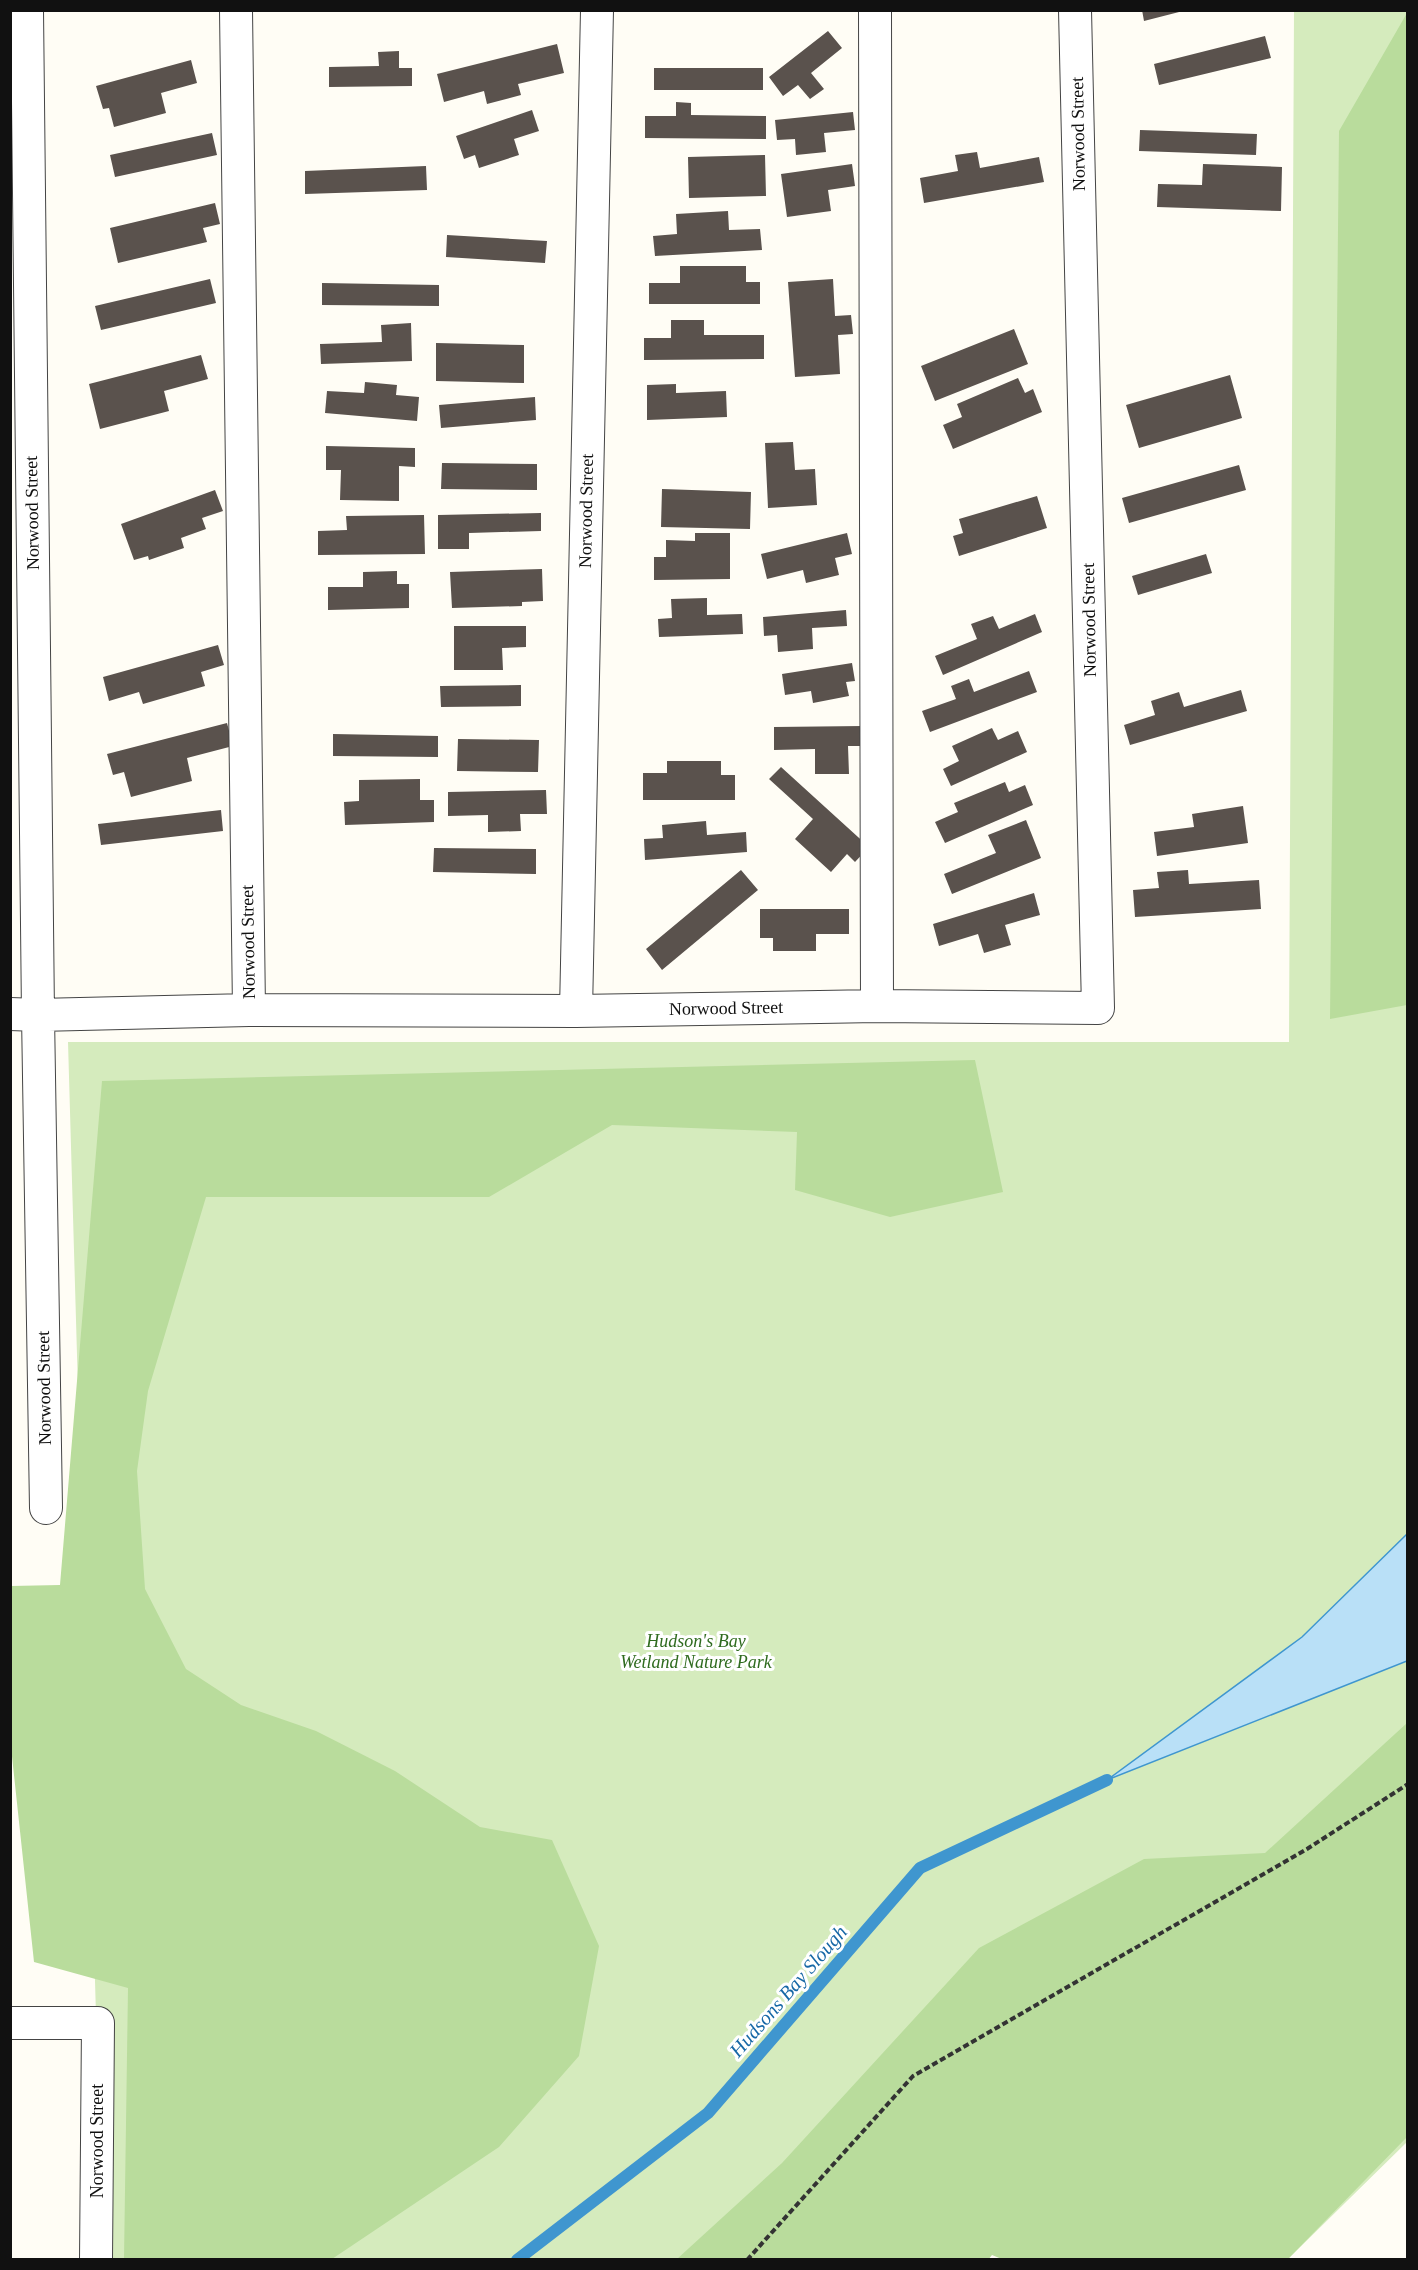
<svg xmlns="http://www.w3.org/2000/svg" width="1418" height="2270" font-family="'Times New Roman',serif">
  <rect width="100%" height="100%" fill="#fffdf5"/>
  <path fill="#d5ebbd" d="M1294,11H1407V2142L1288,2259L1030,2166L960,2259H103L68,1042H1289Z"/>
  <path fill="#b9dc9c" d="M1407,13V1005L1330,1019L1339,131Z
    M975,1060L1003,1192L890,1217L795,1190L797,1132L612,1125L489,1197H206L148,1391L137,1471L145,1589L186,1669L241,1705L316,1731L395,1771L480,1827L552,1840L599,1946L579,2056L499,2147L332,2259H124L128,1988L34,1962L11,1747V1586L60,1585L102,1081Z
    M1407,1723V2137L1288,2259L1004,2260L992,2255L988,2260L677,2259L782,2163L979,1948L1144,1859L1265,1853Z"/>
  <path fill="#b9e0f7" stroke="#3f96cf" stroke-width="1.5" d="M1407,1534V1661L1107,1780L1302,1637Z"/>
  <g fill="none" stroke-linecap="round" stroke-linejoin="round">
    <path stroke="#3f96cf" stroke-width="12" d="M517,2260L708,2113L920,1868L1107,1780"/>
  </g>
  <path fill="#5a524d" d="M1142,10H1183V11L1144,21Z
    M828,31L842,48L811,73L824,89L810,99L798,85L783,96L769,77Z
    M1265,36L1271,58L1159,85L1154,64Z
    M557,44L564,73L518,84L521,95L487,104L484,91L444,102L437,74Z
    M399,51V68H412V86L329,87V67L379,66L378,52Z
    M191,60L197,83L161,93L166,113L114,127L109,108L103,109L96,86Z
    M654,68H763V90H654Z
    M676,102L691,103V115L766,116V139L645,138V116H676Z
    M532,110L539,131L514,139L519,155L479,168L475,155L464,159L456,136Z
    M853,112L855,130L824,133L826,152L796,155L795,139L777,140L775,120Z
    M1140,130L1257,134L1256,155L1139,151Z
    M212,133L217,155L115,177L110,155Z
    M977,152L980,168L1039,157L1044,182L924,203L920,178L958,171L955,155Z
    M765,155L766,196L689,198L688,157Z
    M852,164L855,186L828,190L831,211L787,217L781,174Z
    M1203,164L1282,167L1281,211L1157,207L1158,184L1202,185Z
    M426,166L427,190L305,194V171Z
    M215,203L220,224L203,228L207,242L118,263L110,228Z
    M728,211L729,230L760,229L762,250L655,256L653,236L677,234L676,214Z
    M447,235L547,241L545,263L446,257Z
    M680,266H746V282H760V304H649V283H680Z
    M210,279L216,303L101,330L95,306Z
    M833,279L835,316L851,315L853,334L838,335L840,374L795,377L788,282Z
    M322,283L439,285V306L322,305Z
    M671,320H704V335H764V359L644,360V338H671Z
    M411,323L412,361L321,364L320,344L382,342L381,325Z
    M1014,329L1028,364L935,401L921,366Z
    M436,343L524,345V383L436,381Z
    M201,355L208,379L164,391L169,411L100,429L89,384Z
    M1230,375L1242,418L1139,448L1126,405Z
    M1018,378L1025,393L1033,389L1042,412L953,449L943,425L962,417L957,404Z
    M365,382L397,385L396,395L419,397L417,421L325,413L327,391L364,393Z
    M676,384V393L726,391L727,417L647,420V385Z
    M535,397L536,420L441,428L439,405Z
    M793,442L795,470L815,469L817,505L768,508L765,443Z
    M326,446L415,448V467L399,466V501L340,500L341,470H326Z
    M442,463L537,464V490L441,489Z
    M1239,465L1246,490L1129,523L1122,498Z
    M662,489L751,492L750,529L661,527Z
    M215,490L223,511L202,518L206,529L181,538L184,548L149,560L148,556L134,560L121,524Z
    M1037,496L1047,528L959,556L953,536L963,533L959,519Z
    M541,513V531L469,533V549H438V515Z
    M424,515L425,554L318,555V531L347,530L346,516Z
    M695,533H730V579L654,580V557H666V540L695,541Z
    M847,533L852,554L835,558L839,575L806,583L803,570L767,579L761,554Z
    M1206,554L1212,573L1138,595L1132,576Z
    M542,569L543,601L522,602V606L452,608L450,572Z
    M397,571V584H409V608L328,610V587H363V572Z
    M707,598V615L742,614L743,634L659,637L658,619L672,618L671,599Z
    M846,610L847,626L812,628L813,649L778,652L777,635L764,636L763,617Z
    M1035,614L1042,632L943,675L935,656L977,639L971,624L993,616L999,629Z
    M454,626H526V647L502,648L503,670H454Z
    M218,645L224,665L201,672L205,686L143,704L139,692L109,701L103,677Z
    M852,663L855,681L846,682L849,696L813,703L811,691L785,695L782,674Z
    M1029,671L1037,692L930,732L922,711L956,699L951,686L969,679L974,692Z
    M521,685V706L441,707L440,686Z
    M1241,690L1247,711L1130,745L1124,725L1155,715L1151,701L1179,692L1184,707Z
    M227,723L233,746L187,758L192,781L131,797L124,772L113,775L107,754Z
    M863,726V746H848L849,774H815V749L774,750V727Z
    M992,728L998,740L1018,731L1027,752L951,786L943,769L959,761L952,746Z
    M333,734L438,736V757L333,756Z
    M458,739L539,740L538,772L457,771Z
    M667,761H721V775H735V800H643V773H667Z
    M781,767L869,847L855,862L847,854L831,872L795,839L813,819L769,779Z
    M420,779V800H434V822L345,825L344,802L359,801V780Z
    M1005,782L1009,792L1025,785L1033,805L945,843L935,822L958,812L954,803Z
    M546,790L547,814H520L521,831L488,832V815L448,816V792Z
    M1243,806L1248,843L1157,856L1154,832L1194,827L1192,814Z
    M221,810L223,831L101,845L98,824Z
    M1026,820L1041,858L952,894L944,874L996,853L988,835Z
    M706,821L707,835L746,832L747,852L645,860L644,839L663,838L662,825Z
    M434,848L536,849V874L433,872Z
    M741,870L758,890L662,970L646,949Z
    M1188,870L1189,884L1259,880L1261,909L1135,917L1133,890L1159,888L1157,872Z
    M1034,893L1040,915L1005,925L1011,945L984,953L978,934L939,946L933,924Z
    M760,909H849V934H816V951H773V938H760Z"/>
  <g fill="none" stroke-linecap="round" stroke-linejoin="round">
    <g stroke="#444" stroke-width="34">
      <path id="minor" d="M27,10L38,1015L46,1508
        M236,10L249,1010
        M875,10L877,1006
        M576,1011L597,10
        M10,1014L38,1015L249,1010L576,1011L877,1006L1098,1008L1075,10
        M10,2023H98L96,2260"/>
    </g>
    <path stroke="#333" stroke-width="4" stroke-dasharray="6 3" stroke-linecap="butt" d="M747,2260L913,2076L1307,1849L1408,1784"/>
    <use href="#minor" stroke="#fff" stroke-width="32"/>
  </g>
  <g text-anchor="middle" stroke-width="6" stroke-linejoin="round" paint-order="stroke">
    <g font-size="18" fill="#111" stroke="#fff">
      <text transform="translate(1078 134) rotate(-91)" y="6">Norwood Street</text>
      <text transform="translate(586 511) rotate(-89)" y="6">Norwood Street</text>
      <text transform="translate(32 513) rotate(-91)" y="6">Norwood Street</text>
      <text transform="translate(1089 620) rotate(-91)" y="6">Norwood Street</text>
      <text transform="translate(248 942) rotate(-91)" y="6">Norwood Street</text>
      <text transform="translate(726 1008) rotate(-1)" y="6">Norwood Street</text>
      <text transform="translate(44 1388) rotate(-91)" y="6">Norwood Street</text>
      <text transform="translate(97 2141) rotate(-90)" y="6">Norwood Street</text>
    </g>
    <g font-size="18" font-style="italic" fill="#2f6b1f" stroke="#fff">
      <text x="696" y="1647">Hudson's Bay<tspan x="696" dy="21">Wetland Nature Park</tspan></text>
    </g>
    <g font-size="20" font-style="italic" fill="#1768a6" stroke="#fff">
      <text transform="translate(788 1991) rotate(-49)" y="7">Hudsons Bay Slough</text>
    </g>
  </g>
  <rect width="1418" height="2270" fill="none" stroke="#111111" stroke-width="24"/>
</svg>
